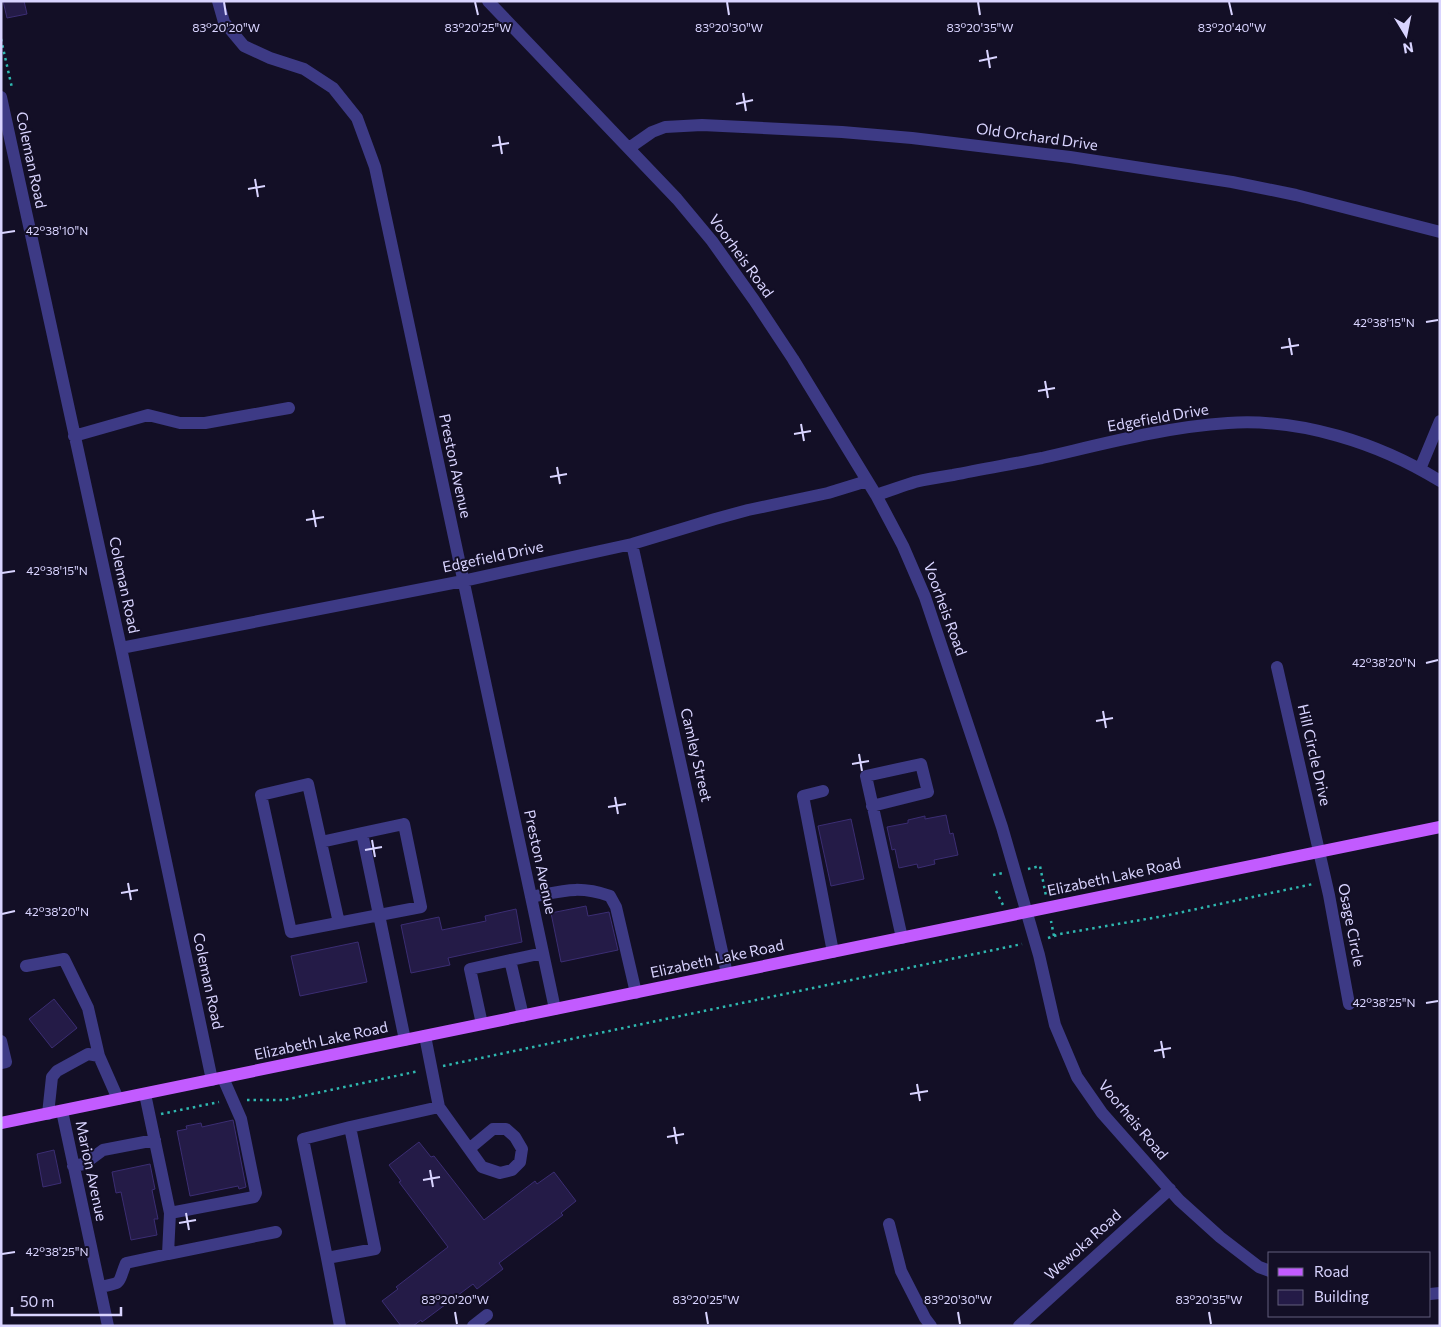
<svg xmlns="http://www.w3.org/2000/svg" width="1441" height="1327" font-family="Commissioner,sans-serif">
  <rect width="100%" height="100%" fill="#130f26"/>
  <path fill="#241b47" stroke="#3b2d73" d="M3,1H24L27,14L7,18Z
    M946,815L950,834L953,833L958,855L934,860L935,864L918,868L917,864L899,868L895,849L892,850L887,827L908,823V820L925,816V819Z
    M851,819L864,879L831,886L818,826Z
    M586,906L588,916L609,912L618,950L561,962L551,913Z
    M516,909L522,942L448,958L450,965L411,973L401,925L439,917L442,930L486,921L485,916Z
    M358,942L367,982L300,996L291,956Z
    M54,999L77,1028L52,1048L29,1019Z
    M233,1120L246,1187L239,1189L238,1186L190,1196L177,1131L187,1129L186,1126L201,1123L202,1127Z
    M419,1142L431,1157L434,1156L484,1220L535,1181L537,1184L554,1172L576,1201L561,1213L563,1215L499,1263L503,1269L477,1289L473,1284L422,1322L421,1320L413,1326H401L382,1301L398,1289L396,1287L448,1247L399,1182L401,1181L389,1165Z
    M54,1150L61,1183L43,1187L37,1154Z
    M150,1164L155,1189L152,1190L158,1219H154L157,1235L131,1240L121,1192L116,1193L112,1172Z"/>
  <g fill="none" stroke-linecap="round" stroke-linejoin="round">
    <path stroke="#2fb8b0" stroke-width="2.5" stroke-dasharray="2.5 4" stroke-linecap="butt" d="M1,39L12,88
      M1028,869L1040,866L1046,896
      M993,875L1003,873
      M996,891L1003,905
      M1054,936L1060,934L1164,916L1313,884
      M1048,938L1054,936L1051,921
      M443,1066L1022,944
      M247,1100H284L419,1071
      M161,1114L219,1102"/>
    <path stroke="#3d3a85" stroke-width="12" d="M218,1L224,22L244,46L270,58L304,69L333,88L357,118L375,167L555,1009
      M488,1L677,199L712,241L754,300L793,359L876,495L903,546L925,597L1002,827L1039,955L1055,1025L1077,1077L1102,1113L1179,1200L1220,1237L1259,1267L1270,1271
      M1,97L121,648L212,1080
      M629,148L652,132L665,127L702,125L842,132L912,138L1070,157L1232,182L1296,195L1440,232
      M74,436L148,415L180,423H205L289,408
      M1420,469L1440,421
      M876,495C889,491 902,486 915,482C927,479 940,477 953,475C982,469 1012,464 1042,458C1103,444 1165,427 1228,423C1300,418 1379,443 1440,481
      M632,544L727,974
      M121,648L463,581L632,544L715,519L748,510L828,493L867,481
      M1277,667L1329,895L1349,1004
      M823,791L803,796L833,952
      M872,806L928,792L921,764L866,776L902,938
      M321,842L362,833
      M531,897C563,891 578,885 610,896L616,907L636,993
      M339,923L308,784L261,795L291,932L421,907L404,824L362,833L405,1040
      M510,960L523,1016
      M26,966L64,959L88,1008L99,1056
      M482,1024L470,969L543,953
      M425,1036L439,1107L482,1167L500,1173L512,1170L520,1162L522,1149L515,1137L506,1129H493L469,1149
      M1,1041L6,1062L1,1063
      M145,1094L170,1213L254,1197L256,1193L241,1119L223,1078
      M62,1111L108,1326
      M48,1114L52,1077L57,1071L88,1054L99,1056L118,1099
      M350,1127L303,1139L327,1258L375,1249L350,1127L439,1107
      M73,1166L84,1164L103,1150L155,1140
      M889,1224L901,1271L925,1318L931,1326
      M168,1254L276,1232
      M327,1258L340,1326
      M100,1287C124,1282 117,1285 126,1263L168,1254L170,1213
      M1430,1294L1440,1293
      M473,1326L487,1315
      M1019,1326L1170,1189"/>
    <path stroke="#c25bff" stroke-width="12" d="M1,1123L1440,827"/>
  </g>
  <path fill="none" stroke="#d9d4ff" stroke-width="2" d="M224,2L226,15M475,2L478,15M727,2L729,15M978,2L980,15M1229,2L1232,15M987,50L990,68M979,61L997,57M743,93L746,111M736,104L753,100M499,136L502,154M492,146L509,143M255,179L258,197M248,189L265,186M2,233L15,231M1426,322L1438,320M1289,338L1292,355M1281,348L1299,345M1045,381L1048,398M1038,391L1055,388M801,424L804,441M794,434L811,431M557,467L560,484M550,477L567,474M313,510L316,527M306,520L324,517M2,573L15,571M1426,663L1438,660M1103,711L1106,728M1096,721L1113,718M859,754L862,771M852,764L869,761M615,797L618,814M608,807L626,804M372,840L375,857M365,850L382,847M128,883L131,900M121,893L138,890M2,914L15,911M1426,1003L1438,1001M1161,1041L1164,1058M1154,1051L1171,1048M917,1084L920,1101M910,1094L928,1091M674,1127L677,1144M667,1137L684,1134M430,1170L433,1187M423,1180L440,1177M186,1213L189,1230M179,1223L196,1220M2,1254L15,1252M455,1312L457,1324M706,1312L708,1324M958,1312L960,1324M1209,1312L1211,1324"/>
  <g text-anchor="middle" stroke-width="4" stroke-linejoin="round" paint-order="stroke">
    <g font-size="15" fill="#d9d4ff" stroke="#130f26">
      <text transform="translate(1037 137) rotate(8)" y="5">Old Orchard Drive</text>
      <text transform="translate(31 160) rotate(78)" y="5">Coleman Road</text>
      <text transform="translate(741 256) rotate(54)" y="5">Voorheis Road</text>
      <text transform="translate(1158 418) rotate(-10)" y="5">Edgefield Drive</text>
      <text transform="translate(455 466) rotate(78)" y="5">Preston Avenue</text>
      <text transform="translate(493 557) rotate(-12)" y="5">Edgefield Drive</text>
      <text transform="translate(124 585) rotate(78)" y="5">Coleman Road</text>
      <text transform="translate(945 609) rotate(70)" y="5">Voorheis Road</text>
      <text transform="translate(696 755) rotate(77)" y="5">Camley Street</text>
      <text transform="translate(1314 755) rotate(77)" y="5">Hill Circle Drive</text>
      <text transform="translate(540 862) rotate(78)" y="5">Preston Avenue</text>
      <text transform="translate(1114 877) rotate(-12)" y="5">Elizabeth Lake Road</text>
      <text transform="translate(1351 925) rotate(79)" y="5">Osage Circle</text>
      <text transform="translate(717 959) rotate(-12)" y="5">Elizabeth Lake Road</text>
      <text transform="translate(208 981) rotate(78)" y="5">Coleman Road</text>
      <text transform="translate(321 1041) rotate(-12)" y="5">Elizabeth Lake Road</text>
      <text transform="translate(1133 1120) rotate(50)" y="5">Voorheis Road</text>
      <text transform="translate(91 1171) rotate(78)" y="5">Marion Avenue</text>
      <text transform="translate(1083 1245) rotate(-42)" y="5">Wewoka Road</text>
    </g>
  </g>
  <g font-size="12" text-anchor="middle" fill="#d9d4ff" stroke="#130f26" stroke-width="4" stroke-linejoin="round" paint-order="stroke">
    <text x="226" y="32">83°20'20"W</text>
    <text x="478" y="32">83°20'25"W</text>
    <text x="729" y="32">83°20'30"W</text>
    <text x="980" y="32">83°20'35"W</text>
    <text x="1232" y="32">83°20'40"W</text>
    <text x="57" y="235">42°38'10"N</text>
    <text x="1384" y="327">42°38'15"N</text>
    <text x="57" y="575">42°38'15"N</text>
    <text x="1384" y="667">42°38'20"N</text>
    <text x="57" y="916">42°38'20"N</text>
    <text x="1384" y="1007">42°38'25"N</text>
    <text x="57" y="1256">42°38'25"N</text>
    <text x="455" y="1304">83°20'20"W</text>
    <text x="706" y="1304">83°20'25"W</text>
    <text x="958" y="1304">83°20'30"W</text>
    <text x="1209" y="1304">83°20'35"W</text>
  </g>
  <rect width="1441" height="1327" fill="none" stroke="#d9d4ff" stroke-width="5"/>
  <rect x="1268" y="1252" width="162" height="65" fill="#130f26" stroke="#625e7d"/>
  <rect x="1278" y="1268" width="25" height="8" fill="#c25bff" stroke="#625e7d"/>
  <text x="1314" y="1277" font-size="15" fill="#d9d4ff">Road</text>
  <rect x="1278" y="1290" width="25" height="15" fill="#241b47" stroke="#625e7d"/>
  <text x="1314" y="1302" font-size="15" fill="#d9d4ff">Building</text>
  <g transform="translate(1406 35) rotate(170)" stroke="#130f26" stroke-width="4" paint-order="stroke">
  <path d="M0-4L9 19L0 12L-9 19Z" fill="#d9d4ff"/>
  <text y="-8" font-size="14" font-weight="bold" text-anchor="middle" fill="#d9d4ff">N</text>
  </g>
  <path d="M12 1307v8h109v-8" fill="none" stroke="#d9d4ff" stroke-width="2.5"/>
  <text x="20" y="1307" font-size="15" fill="#d9d4ff" stroke="#130f26" stroke-width="4" paint-order="stroke">50 m</text>
</svg>
